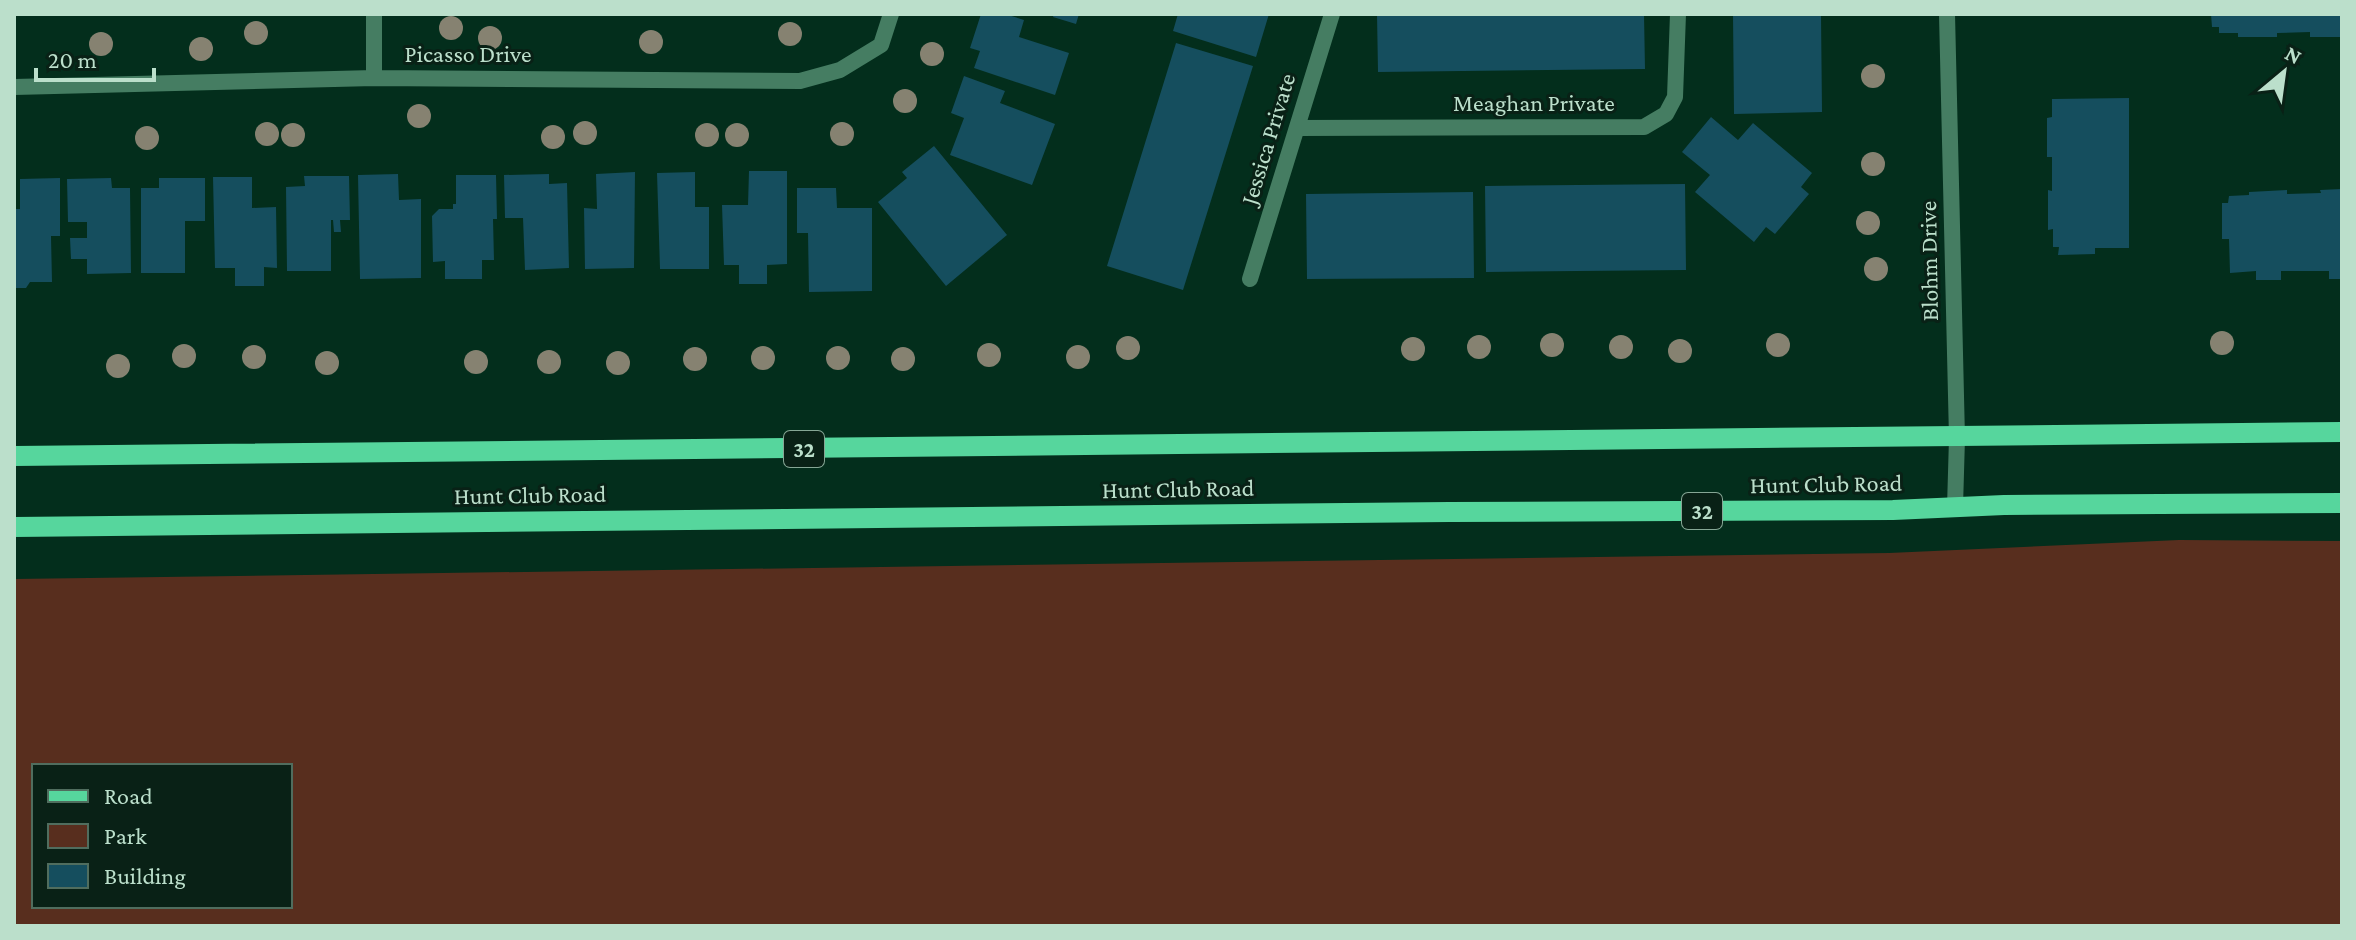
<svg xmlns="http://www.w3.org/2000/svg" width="2356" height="940" font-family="'Crimson Pro',serif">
  <rect width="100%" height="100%" fill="#032e1c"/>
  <path fill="#582e1e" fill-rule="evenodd" d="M2179,540L2342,541V926H14V579L1889,553ZM34,766H290V906H34Z"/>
  <path fill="#154e5e" d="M981,14H1005L1024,20L1019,37L1069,53L1055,95L974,68L980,51L970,48Z
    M1054,14H1079L1076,24L1053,17Z
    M1178,14H1269L1256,57L1173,31Z
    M1377,14H1644L1645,69L1378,72Z
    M1733,14H1821L1822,112L1734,114Z
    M2211,14H2342V37H2310V32L2277,33V37H2238V33H2219V27H2212Z
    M1176,43L1253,66L1183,290L1107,266Z
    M964,76L1005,91L1000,103L1055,124L1032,185L950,155L964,118L951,113Z
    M2129,98V248H2095V254L2058,255L2059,247H2053V229L2048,230V190L2052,191V157H2047V118L2052,117V99Z
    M1711,117L1738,140L1753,123L1812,173L1801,187L1809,194L1775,234L1766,227L1754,242L1695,192L1710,175L1682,152Z
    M934,146L1007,235L946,286L878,202L907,178L902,172Z
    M749,171H787V264L767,265V284H739V265H724L722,205H748Z
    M635,172L634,268L585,269L584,208L597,209L596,174Z
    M695,172V207H709V269H660L657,173Z
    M398,174L399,200L421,199V278L360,279L358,175Z
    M549,174V184L567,183L569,268L525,270L523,218H505L504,175Z
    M456,175H496L497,219H493L494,260H482V279H445V261L433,262L432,216L439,209H453V204H456Z
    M304,176H349L350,220H340L341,232H334L333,220H331V271H287L286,187L305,186Z
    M213,177H252V208L276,207L277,268L264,267V286H235V268H215Z
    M60,178V236H51L52,282H30L26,288H14V209H20V179Z
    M111,178L112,188H130L131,273L87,274V259H71L70,238H87V222H68L67,179Z
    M159,178H205V221H185V273H141V188H159Z
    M1685,184L1686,270L1486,272L1485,186Z
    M797,188H836L837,208H872V291L809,292L808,233H797Z
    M2342,189V279H2329V271H2281V280H2256V271L2230,273L2229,239H2222V203H2228L2229,196L2249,195V192L2287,190V194L2321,193L2320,190Z
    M1473,192L1474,278L1307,279L1306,194Z"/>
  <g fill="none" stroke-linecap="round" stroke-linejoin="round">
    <path stroke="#457d62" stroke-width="16" d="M374,78V14
      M14,87L374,78L800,81L840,70L881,45L891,14
      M1297,128L1644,127L1666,114L1675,97L1678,14
      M1250,279L1332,14"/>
    <path stroke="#457d62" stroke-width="16" d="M1947,14L1957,438L1955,507"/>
    <path stroke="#56d69d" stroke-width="20" d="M14,456L2342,432
      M14,527L1449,512L1893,510L2004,505L2342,503"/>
  </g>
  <g fill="#868271">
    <circle cx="451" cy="28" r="12"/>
    <circle cx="256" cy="33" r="12"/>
    <circle cx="790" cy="34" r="12"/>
    <circle cx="490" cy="38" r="12"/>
    <circle cx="651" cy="42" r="12"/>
    <circle cx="101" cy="44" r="12"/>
    <circle cx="201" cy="49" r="12"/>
    <circle cx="932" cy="54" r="12"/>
    <circle cx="1873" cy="76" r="12"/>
    <circle cx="905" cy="101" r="12"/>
    <circle cx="419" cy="116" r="12"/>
    <circle cx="585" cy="133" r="12"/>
    <circle cx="267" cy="134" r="12"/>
    <circle cx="842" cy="134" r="12"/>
    <circle cx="293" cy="135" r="12"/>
    <circle cx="707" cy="135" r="12"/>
    <circle cx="737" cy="135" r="12"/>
    <circle cx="553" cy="137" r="12"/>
    <circle cx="147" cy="138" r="12"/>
    <circle cx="1873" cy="164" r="12"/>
    <circle cx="1868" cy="223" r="12"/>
    <circle cx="1876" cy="269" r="12"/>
    <circle cx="2222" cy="343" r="12"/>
    <circle cx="1552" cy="345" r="12"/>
    <circle cx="1778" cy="345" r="12"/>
    <circle cx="1479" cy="347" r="12"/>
    <circle cx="1621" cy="347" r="12"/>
    <circle cx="1128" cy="348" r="12"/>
    <circle cx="1413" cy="349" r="12"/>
    <circle cx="1680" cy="351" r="12"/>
    <circle cx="989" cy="355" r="12"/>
    <circle cx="184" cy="356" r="12"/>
    <circle cx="254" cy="357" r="12"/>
    <circle cx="1078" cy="357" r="12"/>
    <circle cx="763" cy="358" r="12"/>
    <circle cx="838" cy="358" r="12"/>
    <circle cx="695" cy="359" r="12"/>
    <circle cx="903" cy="359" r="12"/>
    <circle cx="476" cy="362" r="12"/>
    <circle cx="549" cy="362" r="12"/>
    <circle cx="327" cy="363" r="12"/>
    <circle cx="618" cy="363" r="12"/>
    <circle cx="118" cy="366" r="12"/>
  </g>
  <g text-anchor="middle" stroke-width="6" stroke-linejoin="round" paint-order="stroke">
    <g fill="#092116" stroke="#86a695" stroke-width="2">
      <rect x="784" y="431" width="40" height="36" rx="6"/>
      <rect x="1682" y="493" width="40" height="36" rx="6"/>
    </g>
    <g font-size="22" font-weight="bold" fill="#bbdfcb">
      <text x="804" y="457">32</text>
      <text x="1702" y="519">32</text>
    </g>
    <g font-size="24" fill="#bbdfcb" stroke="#092116">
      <text x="468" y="62">Picasso Drive</text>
      <text x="1534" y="111">Meaghan Private</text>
      <text transform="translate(1268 139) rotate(-73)" y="8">Jessica Private</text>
      <text transform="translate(1929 261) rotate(-91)" y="8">Blohm Drive</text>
      <text transform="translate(1826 484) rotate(-1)" y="8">Hunt Club Road</text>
      <text transform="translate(1178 489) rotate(-1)" y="8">Hunt Club Road</text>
      <text transform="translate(530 495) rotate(-1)" y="8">Hunt Club Road</text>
    </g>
  </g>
  <rect width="2356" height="940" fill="none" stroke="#bbdfcb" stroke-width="32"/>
  <rect x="32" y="764" width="260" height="144" fill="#092116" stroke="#506d5e" stroke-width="2"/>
  <rect x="48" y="790" width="40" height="12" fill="#56d69d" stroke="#506d5e" stroke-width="2"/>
  <text x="104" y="804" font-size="24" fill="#bbdfcb">Road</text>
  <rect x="48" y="824" width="40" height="24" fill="#582e1e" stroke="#506d5e" stroke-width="2"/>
  <text x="104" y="844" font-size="24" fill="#bbdfcb">Park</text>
  <rect x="48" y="864" width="40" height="24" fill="#154e5e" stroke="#506d5e" stroke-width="2"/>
  <text x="104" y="884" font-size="24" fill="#bbdfcb">Building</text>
  <g transform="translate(2284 72) rotate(29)" stroke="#092116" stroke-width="6" paint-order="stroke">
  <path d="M0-6L14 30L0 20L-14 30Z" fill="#bbdfcb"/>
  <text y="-12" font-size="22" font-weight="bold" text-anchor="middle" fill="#bbdfcb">N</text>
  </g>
  <path d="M36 68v12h118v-12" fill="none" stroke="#bbdfcb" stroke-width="4"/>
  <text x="48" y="68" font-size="24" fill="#bbdfcb" stroke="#092116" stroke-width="6" paint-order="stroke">20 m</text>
</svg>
